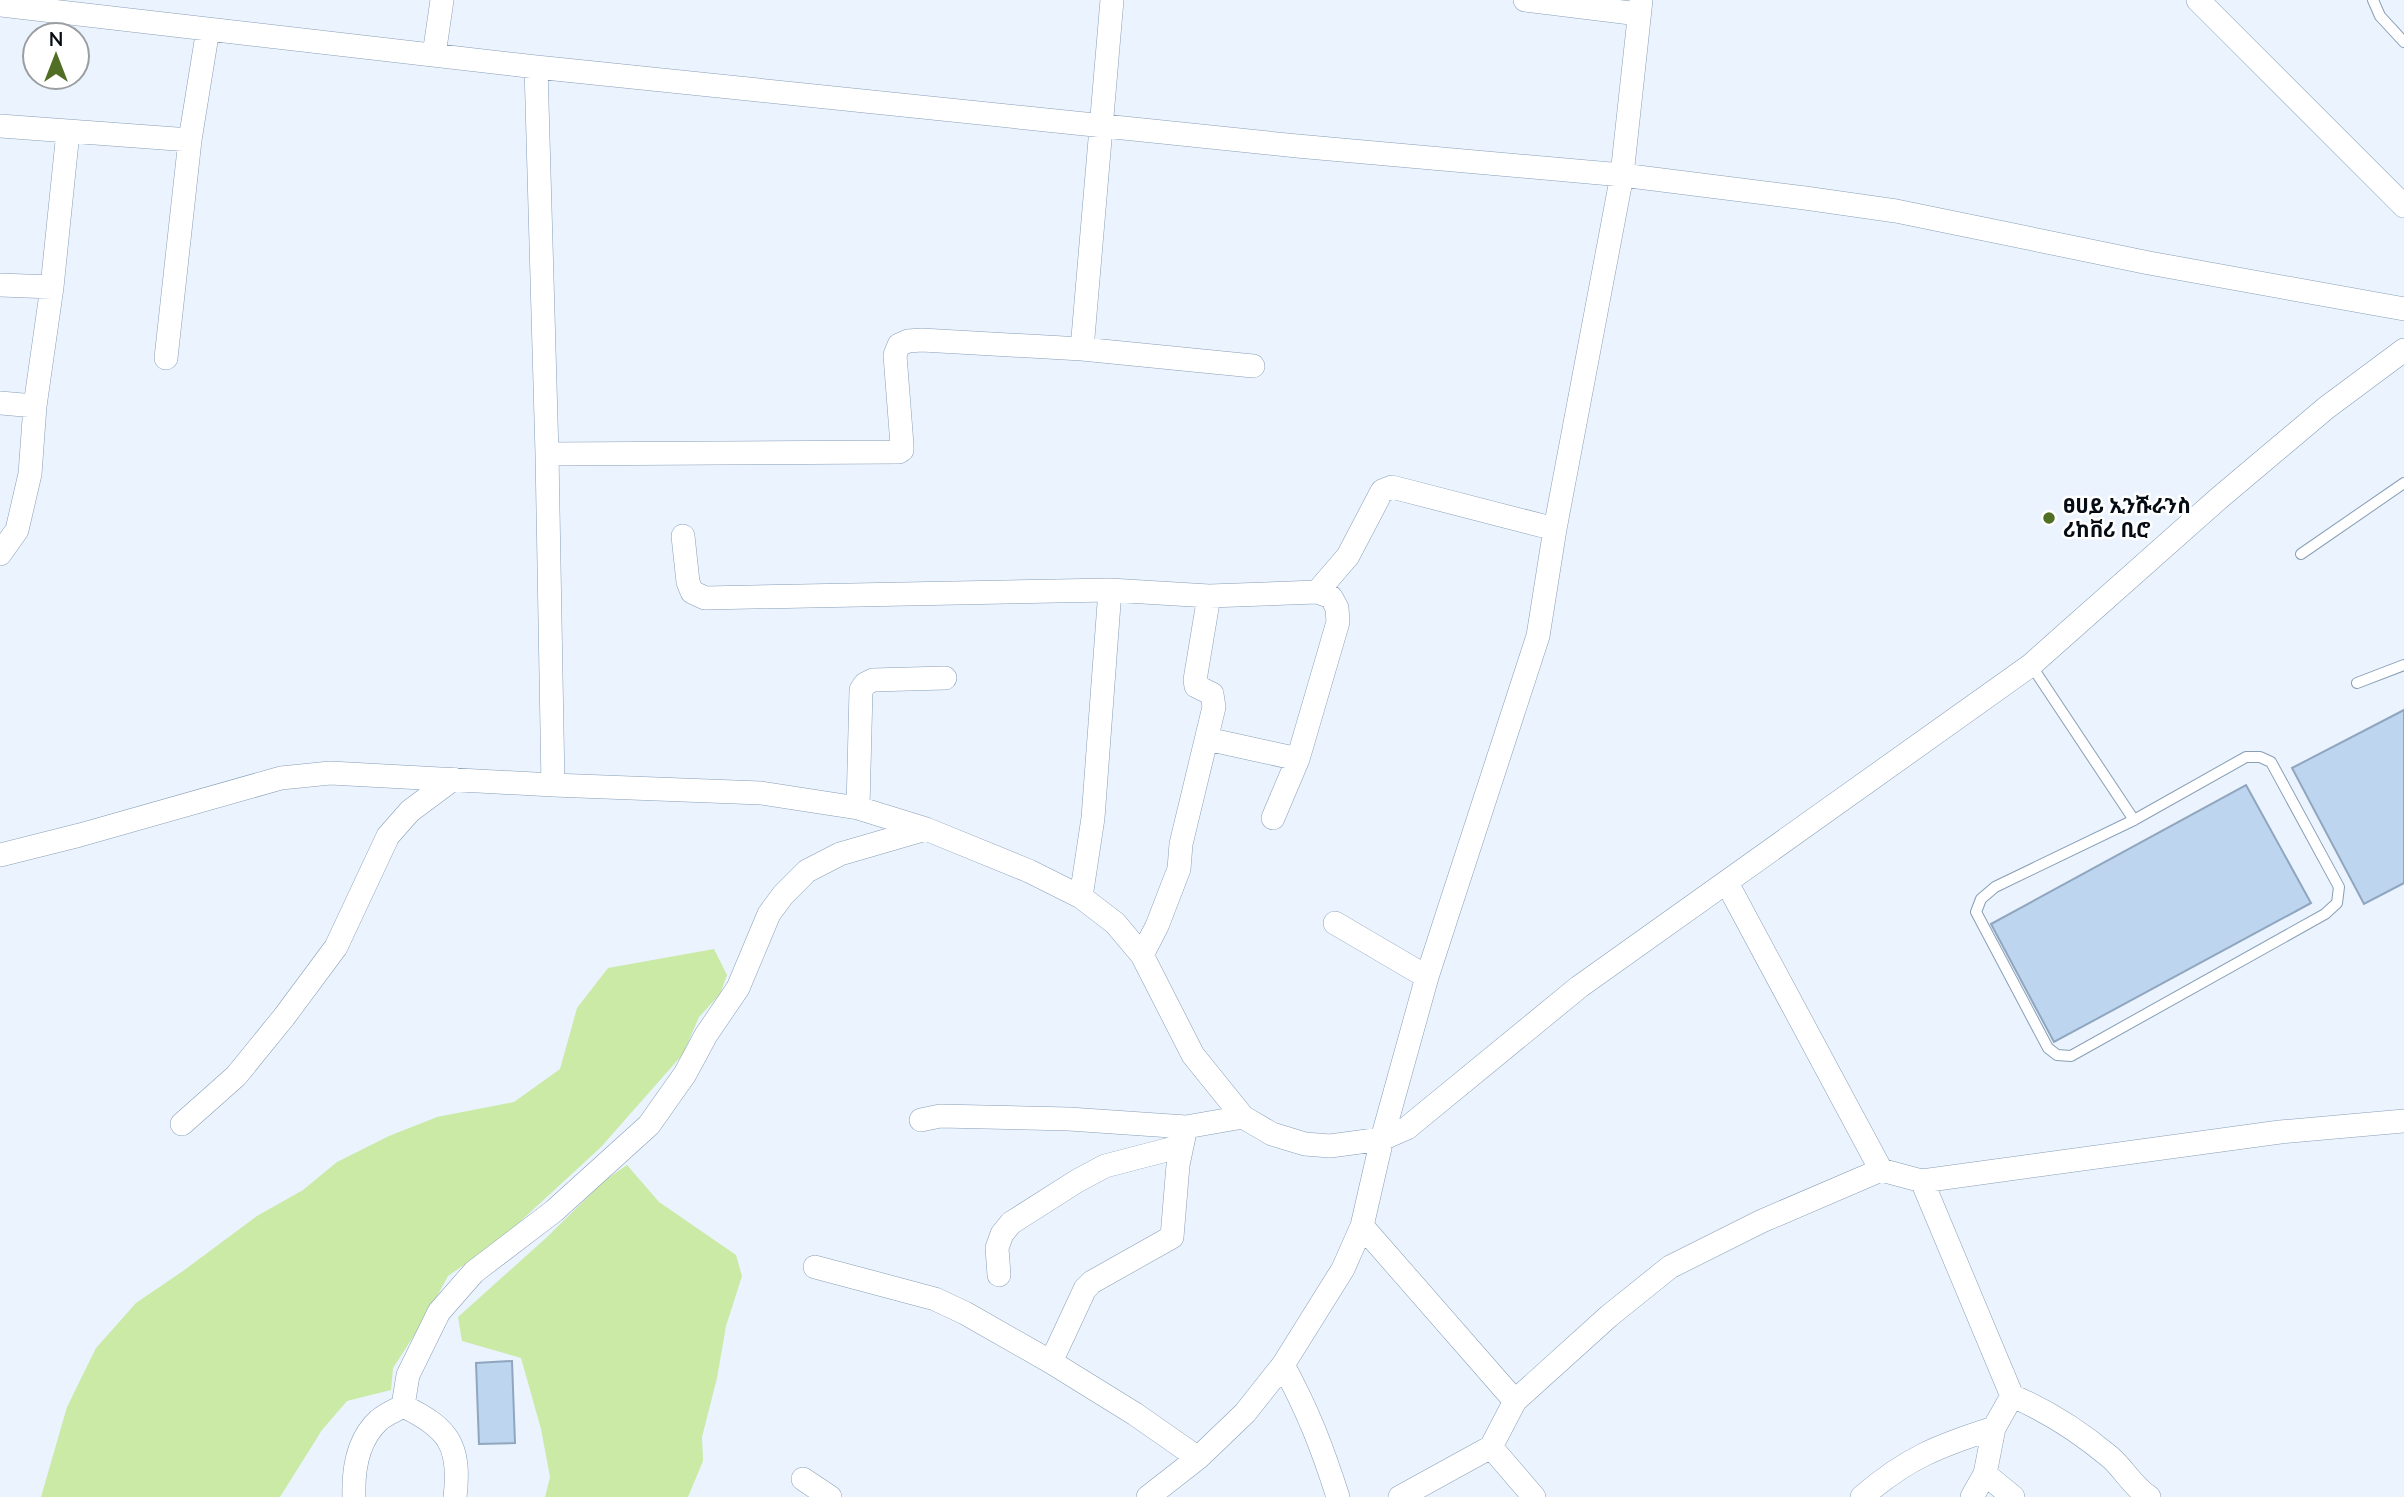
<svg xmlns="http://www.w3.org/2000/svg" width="2404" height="1497" font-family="Lato,'Noto Sans Ethiopic',sans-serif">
  <rect width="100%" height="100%" fill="#eaf3fe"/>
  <path fill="#caeaa5" d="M714,949L727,975L720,994L699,1017L683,1054L601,1147L500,1240L448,1276L424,1320L393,1368L391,1390L347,1401L322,1430L280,1497H41L67,1407L96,1348L136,1303L183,1271L257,1216L303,1190L337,1162L389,1136L437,1117L514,1102L560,1069L577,1008L608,968Z
    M627,1165L659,1202L736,1255L742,1276L726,1326L717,1378L702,1437L703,1461L688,1497H545L550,1477L541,1429L521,1358L462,1341L458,1317L546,1238L604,1181Z"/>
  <path fill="#bdd5ee" stroke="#8fa6be" stroke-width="2" d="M2404,710V883L2364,904L2292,768Z
    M2246,785L2311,903L2054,1042L1991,924Z
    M512,1361L515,1443L479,1444L476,1363Z"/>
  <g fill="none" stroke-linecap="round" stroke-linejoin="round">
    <g stroke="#889fb6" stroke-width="12">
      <path id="lane" d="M2373,0L2380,16L2404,42
        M2301,554L2404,483
        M2031,665L2134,820
        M2357,683L2404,665
        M2246,757H2260L2271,762L2339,887L2337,903L2325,914L2071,1056L2057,1055L2048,1048L1976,912L1981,899L1995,887L2134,820Z"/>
    </g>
    <g stroke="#889fb6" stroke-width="24">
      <path id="street" d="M1525,0L1639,14
        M2198,0L2404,206
        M0,5L536,67L1297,146L1622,175L1805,198L1896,211L2149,263L2404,309
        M434,55L442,0
        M536,67L547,454L553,785
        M0,126L190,140
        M0,285L52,287
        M1082,349L1112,0
        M166,358L190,140L208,29
        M0,403L35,406
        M547,454L899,452L902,450V445L895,355L899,345L908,341L922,340L1082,349L1253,366
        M683,536L688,582L692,592L705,598L1110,590L1209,596L1317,592L1331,597L1337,608L1338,622L1298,759L1273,818
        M0,554L17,530L30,474L35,406L52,287L68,132
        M1317,592L1348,556L1382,491L1392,487L1555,529
        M1207,739L1298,759
        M858,808L861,690L865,684L873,680L945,678
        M0,855L80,835L281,778L330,773L553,785L761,793L858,808L926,829L1029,871L1081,897L1115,923L1142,955L1193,1055L1243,1117L1272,1134L1305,1144L1330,1146L1382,1139L1407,1128L1579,987L2031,665L2218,499L2326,408L2404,350
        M1727,883L1881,1170
        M1081,897L1093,818L1110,590
        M1335,923L1427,977
        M1142,955L1157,926L1179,869L1181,844L1214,707L1212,694L1196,686L1195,680L1209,596
        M921,1120L940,1116L1069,1119L1186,1127L1243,1117
        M182,1124L236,1076L284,1017L336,947L388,836L410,811L453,779
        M1922,1181L2012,1396C2048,1411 2080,1432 2110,1457C2124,1469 2133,1487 2149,1497
        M1362,1226L1515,1401L1609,1316L1670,1267L1762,1221L1881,1170L1922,1181L2280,1132L2404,1121
        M815,1267L935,1299L965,1313L1051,1362L1135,1414L1198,1458
        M999,1275L997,1248L1002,1234L1011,1223L1077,1181L1105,1166L1182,1146
        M1051,1362L1085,1289L1092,1282L1172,1237L1178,1165L1186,1127
        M1283,1365C1308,1411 1322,1447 1338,1497
        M403,1406L408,1375L439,1312L474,1272L554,1211L649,1125L685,1074L706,1035L738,988L769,914L783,895L807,871L840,854L926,829
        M403,1406C449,1428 461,1446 455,1497
        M1491,1447L1534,1497
        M1985,1474L2013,1497
        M803,1479L830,1497
        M354,1497C353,1469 357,1440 379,1420C386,1414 396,1410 403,1406
        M1148,1497L1198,1458L1245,1413L1283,1365L1343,1269L1362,1226L1382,1139L1427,977L1538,636L1555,529L1622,175L1641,0
        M1400,1497L1491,1447L1515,1401
        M1862,1497C1907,1458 1938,1446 1994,1428L2012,1396
        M1972,1497L1985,1474L1994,1428"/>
    </g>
    <use href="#lane" stroke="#fff" stroke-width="10"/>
    <use href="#street" stroke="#fff" stroke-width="23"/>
  </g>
  <circle fill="#516f24" stroke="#fff" stroke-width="2.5" cx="2049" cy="518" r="7"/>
  <g text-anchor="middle" stroke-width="5" stroke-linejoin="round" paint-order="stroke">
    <g font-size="21" font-weight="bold" fill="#050c14" stroke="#fff" text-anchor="start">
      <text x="2063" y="513">ፀሀይ ኢንሹራንስ<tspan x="2063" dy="24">ሪከቨሪ ቢሮ</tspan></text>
    </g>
  </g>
  <g transform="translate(56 56)"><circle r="33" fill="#ffffff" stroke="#9b9ea1" stroke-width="2"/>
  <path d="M0-5L12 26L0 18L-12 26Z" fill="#516f24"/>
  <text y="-10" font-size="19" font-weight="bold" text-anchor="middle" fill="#050c14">N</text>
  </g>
</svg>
